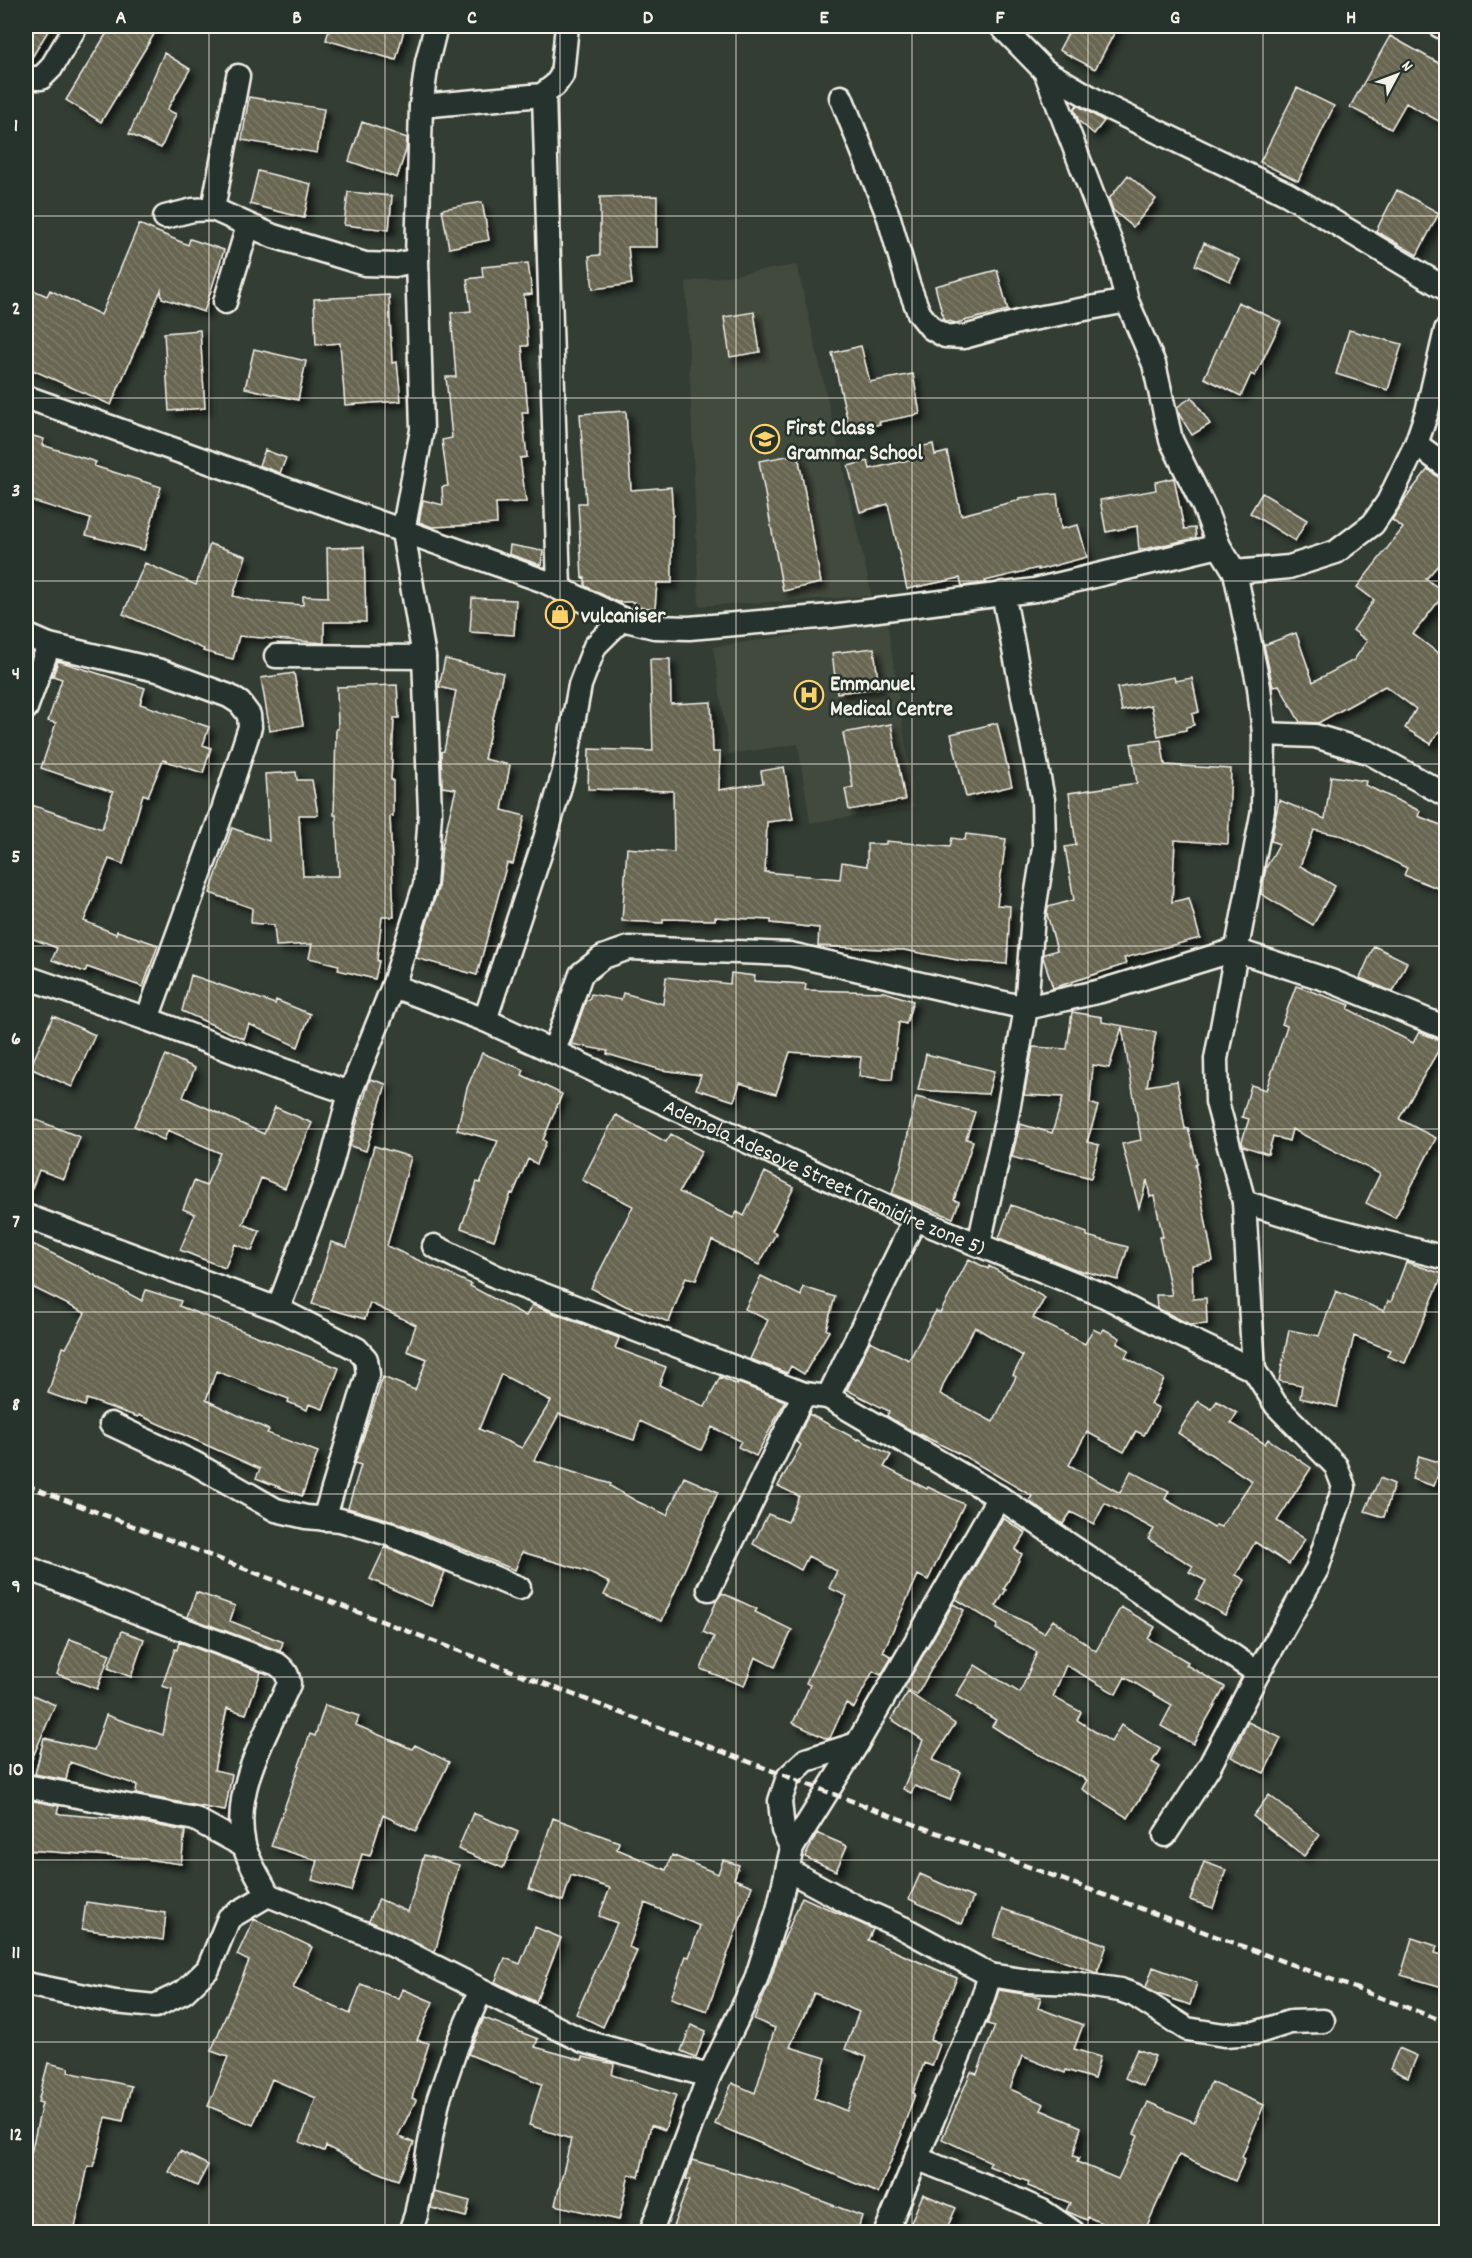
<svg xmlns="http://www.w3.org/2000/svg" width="1472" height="2258" font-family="Dekko,sans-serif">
  <defs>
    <pattern id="building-back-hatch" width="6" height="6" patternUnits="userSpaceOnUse" patternTransform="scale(1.5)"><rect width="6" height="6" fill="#676551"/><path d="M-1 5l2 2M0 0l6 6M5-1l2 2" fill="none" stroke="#7d7c6a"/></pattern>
    <filter id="shadow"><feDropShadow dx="5.5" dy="5.5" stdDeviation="3" flood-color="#0009"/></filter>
  </defs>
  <rect width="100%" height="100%" fill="#333d34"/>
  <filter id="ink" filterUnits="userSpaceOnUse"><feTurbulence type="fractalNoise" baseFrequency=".0167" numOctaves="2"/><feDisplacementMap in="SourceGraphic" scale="12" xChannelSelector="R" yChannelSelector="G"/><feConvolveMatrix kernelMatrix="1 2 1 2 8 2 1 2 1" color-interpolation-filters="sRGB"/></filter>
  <g filter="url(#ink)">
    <path fill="#43493d" d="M797,265L872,596L699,606L686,282Z
      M887,621L915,807L810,823L798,744L729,754L713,647Z"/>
    <path fill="url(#building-back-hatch)" stroke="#f4f1e8" stroke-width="1.5" fill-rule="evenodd" filter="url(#shadow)" d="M26,26H51L28,64L26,65Z
      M111,26H159L101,122L66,100Z
      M330,26H405L396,60L326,40Z
      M1072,26H1118L1095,69L1059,50Z
      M1390,36L1446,67V125L1406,103L1391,129L1350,107Z
      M164,53L190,69L167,110L176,114L161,148L129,134Z
      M1297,88L1334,106L1298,181L1260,162Z
      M249,97L324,109L317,153L242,140Z
      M1077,105L1104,121L1094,134L1079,121L1074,109Z
      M362,122L407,138L406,150L397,178L349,161Z
      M258,171L311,184L304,218L250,204Z
      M1128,175L1156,199L1133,227L1113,210L1109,199Z
      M1397,190L1439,213L1417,255L1376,231Z
      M348,192L392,196L389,230L344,225Z
      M657,196V247H628L632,284L593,289L589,256L600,255V197Z
      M482,202L489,240L449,248L442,209Z
      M139,224L188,245L190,239L224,250L204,312L162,298L161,290L111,405L26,367V287L47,296L50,290L101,315Z
      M1204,243L1240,260L1230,281L1195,265Z
      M528,263L532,294L524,295L528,346H522L528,412H522L527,457L520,458L526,502L496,503L497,524L432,527L419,522L423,500L443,505L442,487L448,486L442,440L452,438L446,377H456L451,313L471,311L467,279L483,277L482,267Z
      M997,270L1008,310L956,323L944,320L935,286Z
      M389,295L392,363L397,362L401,401L345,405L340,343L316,345L314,299Z
      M1238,302L1281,322L1255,376L1251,374L1241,396L1204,378Z
      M754,312L760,352L730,357L724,317Z
      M200,330L205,408L169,411L164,333Z
      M1349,330L1402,344L1388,390L1336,374Z
      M861,346L870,382L913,374L920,414L879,422L880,424L850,431L832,353Z
      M254,349L306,361L298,400L245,388Z
      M1192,397L1210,424L1192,435L1180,416L1177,407Z
      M626,411L631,490L671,487L673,516H672V583H657L655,608L633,607L634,602H617L585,586V577L582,578L578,503H586L580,414Z
      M26,434L44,439L42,445L96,462L94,466L161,487L144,550L86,535L91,519L26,499Z
      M933,444L935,455L947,452L961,515L1020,500L1019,498L1057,494L1061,529L1078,525L1087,557L1038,570V568L985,581L986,583L962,586L960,578L907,589L888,504L860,512L848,466L868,461L870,469L913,459L911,449Z
      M265,450L286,458L280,473L259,465Z
      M798,454L821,583L783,591L759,461Z
      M1428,469L1446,484V556L1426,579L1445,593L1413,634L1446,659V736L1439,731L1431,744L1405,728L1416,709L1385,686L1318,723L1300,722L1279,685L1273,687L1264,645L1296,633L1313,682L1354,660L1367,641L1353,630L1374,600L1357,587L1403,528L1392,520L1405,499Z
      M1174,478L1184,529L1195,528L1196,538L1139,550L1137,526L1106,532L1100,500L1156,490L1155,482Z
      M1262,493L1307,520L1295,541L1250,513Z
      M210,544L246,556L233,596L258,602L303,605V596L328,597L327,548L364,547L366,622H324V643L239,636L233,659L203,651L204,649L123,614L145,563L196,585Z
      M510,545L543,551L541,565L509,554Z
      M472,598L516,600L514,635L470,632Z
      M874,648L879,688L837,693L832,653Z
      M445,659L503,673L484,759L510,765L502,810L525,816L513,864L507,863L477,975L416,958L438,889L442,846L456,789L442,787L441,752L444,751L456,691L439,687Z
      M650,659H670L671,704L711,702L713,752H720L719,790L763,783L761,771L784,767L793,819L767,822L765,872L840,879L842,862L867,866V844H886V841L950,847L952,838L965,840L966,834L1006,839L997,905L1010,906L1007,964L963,961L904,950L818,946L819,928L771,923V920L715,917V920L663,919V923L622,921L627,848L674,852L673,791L588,789L589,749L653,751Z
      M58,661L145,688L140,704L209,727L203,745L211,748L203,773L163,760L148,796L143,794L123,864L109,859L84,921L116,934L117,931L158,945L143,987L87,967L85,972L52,960L57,948L26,936V803L102,829L113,792L41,768L56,723L48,721L62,679L53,676Z
      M294,673L303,725L270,731L261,678Z
      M1174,677L1175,681L1192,678L1199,712L1192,714L1194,725L1186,727V730L1158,736L1151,705L1122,711L1117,688Z
      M397,685L399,718H394L391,780H393V816H390L394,917H382L377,960L379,961L375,979L338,970L339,965L309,958L312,944L276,946L274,925L251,923L252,908L210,893L232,828L269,841L265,774L296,772L297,780H312L318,815H299L303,876H339L336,815H334L336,729H338L337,687Z
      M997,723L1012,786L966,797L951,734Z
      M891,724L905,800L849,810L845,789L853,787L843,733Z
      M1161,740L1165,765L1231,769L1228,844L1175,840L1172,902L1189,898L1200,938L1124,958L1126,964L1053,988L1043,957L1044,954L1057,950L1047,914L1048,907L1074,900L1065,847L1076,845L1069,793L1137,783L1131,744Z
      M1331,776L1366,781L1365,785L1420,811L1418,816L1446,827V871L1440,889L1404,875L1407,868L1343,836L1314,830L1300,866L1335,886L1313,925L1261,894L1266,868L1279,844L1271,841L1279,800L1325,819Z
      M1374,946L1407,962L1393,992L1360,978Z
      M731,973L755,976L754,981L806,984L805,990L885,992L913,1001L906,1024L899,1022L892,1080L859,1076L861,1057L790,1052L776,1094L740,1083L734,1101L696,1089L701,1075L662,1070L607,1054L608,1051L571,1044L586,1000H589L591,994L621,1000L623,993L663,1004L666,977L730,984Z
      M191,975L275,1004L276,1000L310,1014L298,1047L249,1024L244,1039L182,1011Z
      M1296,986L1350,1005L1348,1009L1413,1043L1419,1032L1443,1042L1399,1119L1436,1138L1395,1218L1366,1203L1380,1174L1292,1129L1289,1141L1273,1136L1268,1154L1243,1146L1242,1141L1249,1119L1242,1117L1251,1085L1266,1090L1287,1026L1282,1024Z
      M1072,1012L1102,1017V1022L1156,1032L1147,1086L1177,1081L1185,1129L1188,1128L1197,1163L1195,1164L1213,1261L1192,1265L1193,1299L1206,1298L1207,1324L1191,1325L1157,1308L1156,1295H1172L1159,1237H1163L1154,1196L1150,1197L1147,1180L1139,1208L1122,1144L1141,1140L1122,1027L1109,1068L1093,1065L1090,1103L1098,1106L1087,1142L1099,1145L1091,1178L1012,1157L1020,1124L1052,1133L1063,1097L1024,1095L1033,1047L1067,1049Z
      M53,1016L95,1035L72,1087L30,1068Z
      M482,1053L524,1070L522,1075L562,1094L543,1140L546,1142L537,1164L528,1159L513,1194L511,1193L494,1240L461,1228L477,1182L480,1183L498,1141L457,1130L467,1088Z
      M926,1054L994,1071L988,1094L918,1090Z
      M166,1055L195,1068L183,1097L264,1134L275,1107L312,1123L285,1188L261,1178L243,1224L260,1231L252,1251L235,1244L225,1268L180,1250L195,1214L183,1209L194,1181L206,1186L220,1153L168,1130L164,1140L134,1126Z
      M370,1079L386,1084L366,1151L350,1146Z
      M916,1097L975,1112L966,1139L973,1141L954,1200L959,1202L953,1218L892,1194L901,1166Z
      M616,1115L666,1142L671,1134L702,1151L679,1192L733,1218L737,1212L744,1216L765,1172L794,1187L772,1231L776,1233L759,1265L712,1240L696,1280L686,1277L669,1322L626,1306L591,1288L633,1206L582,1180Z
      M26,1116L80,1137L64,1179L39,1170L27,1201Z
      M374,1146L411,1157L387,1246L471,1284L470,1286L526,1316L532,1305L619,1338L615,1348L666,1367L659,1385L705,1407L720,1377L737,1385L738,1383L785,1401L756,1456L738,1447L741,1441L712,1427L701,1450L640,1421L634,1440L559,1414L534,1460L611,1484L610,1486L636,1501L667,1515L684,1477L718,1492L662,1621L604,1595L610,1583L586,1571L522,1552L515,1570L394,1521L348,1508L361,1465L355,1463L383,1377L415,1390L427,1359L407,1351L416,1325L370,1303L365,1319L312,1304L331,1242L347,1247ZM501,1374L551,1401L522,1448L479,1429Z
      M1011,1205L1087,1233V1236L1128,1247L1118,1280L1075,1269L999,1238Z
      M26,1241L76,1265L142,1301L146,1290L181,1301L179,1306L339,1368L323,1409L309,1404L307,1410L288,1402L289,1399L216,1371L206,1400L269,1430L267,1433L318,1452L302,1496L256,1478L260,1469L139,1415L138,1417L87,1399L85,1406L48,1393L63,1347L66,1348L85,1313L26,1284Z
      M969,1259L988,1269L989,1266L1045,1298L1033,1318L1085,1344L1093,1329L1101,1333L1104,1329L1120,1338L1117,1343L1129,1350L1125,1357L1164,1379L1151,1404L1159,1408L1144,1435L1136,1431L1124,1452L1087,1432L1069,1465L1120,1493L1131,1471L1169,1491L1165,1499L1214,1528L1216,1525L1221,1527L1252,1481L1178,1433L1198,1401L1211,1409L1217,1401L1237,1413L1231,1423L1265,1444L1268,1439L1311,1468L1277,1521L1305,1539L1289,1564L1255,1542L1236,1575L1245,1580L1225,1615L1196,1599L1206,1581L1189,1572L1193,1566L1148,1539L1154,1529L1105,1503L1094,1524L1071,1512L1063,1524L1029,1501L1032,1496L964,1456L905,1427L887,1416L889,1411L847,1390L870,1341L909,1360L936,1311L940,1313ZM975,1327L1023,1356L1013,1375L1016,1377L993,1422L940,1394L944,1383Z
      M1406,1262L1443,1274L1405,1363L1387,1356L1390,1350L1354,1336L1337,1407L1300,1398L1302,1385L1279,1381L1289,1330L1319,1336L1336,1291L1384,1311L1388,1301L1391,1302Z
      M761,1276L801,1296L803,1287L835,1297L826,1329L829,1331L804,1374L791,1366L787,1373L750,1359L768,1320L745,1309Z
      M809,1414L858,1440L859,1439L891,1455L884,1467L927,1489L928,1487L964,1504L928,1580L918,1575L883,1652L892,1657L881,1675L873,1671L854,1708L846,1703L830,1738L827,1739L793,1723L810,1685L806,1683L847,1596L829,1588L837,1571L808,1556L801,1570L753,1544L768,1514L788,1522L799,1496L778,1486L801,1445L796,1442Z
      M1419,1456L1442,1463L1434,1486L1412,1479Z
      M1380,1478L1394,1484L1384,1517L1365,1511Z
      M1003,1518L1026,1533L1015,1550L1022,1554L1004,1589L1006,1590L996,1606L1044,1633L1053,1620L1096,1651L1121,1607L1155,1627L1148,1639L1188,1662L1186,1665L1225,1687L1193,1744L1161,1726L1172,1705L1125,1677L1116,1694L1066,1665L1053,1697L1081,1712L1077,1720L1111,1742L1121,1725L1160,1749L1152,1762L1160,1767L1128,1818L1082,1789L1087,1780L1023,1746L992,1726L996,1720L956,1696L975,1665L1020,1693L1037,1652L996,1629L998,1625L956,1599Z
      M385,1547L445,1572L431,1606L370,1579Z
      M196,1592L235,1606L230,1621L283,1642L280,1651L188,1617Z
      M722,1593L757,1609L755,1612L792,1630L775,1667L755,1657L744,1686L701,1669L714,1637L703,1632L717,1600Z
      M953,1604L964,1610L917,1695L904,1688Z
      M122,1631L144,1639L131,1677L108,1668Z
      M70,1639L110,1654L97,1689L57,1674Z
      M179,1642L261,1672L246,1714L227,1708L214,1770L232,1774L225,1811L136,1794L137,1785L70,1762L66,1780L35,1774L44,1738L94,1750L106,1715L163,1735L172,1689L162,1686L175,1649L177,1650Z
      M26,1692L55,1705L26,1773Z
      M908,1692L955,1724L932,1760L961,1772L950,1800L915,1786L911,1793L903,1789L923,1740L891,1719Z
      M325,1705L359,1716L356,1725L412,1749L415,1745L449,1762L416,1831L383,1815L370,1856L362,1854L351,1891L312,1880L318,1861L271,1846L310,1734L315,1736Z
      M1248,1722L1281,1738L1264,1773L1231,1757Z
      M1269,1795L1320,1835L1304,1856L1253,1816Z
      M29,1800L59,1806L57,1813L61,1814L129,1820L185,1831L181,1864L138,1858L26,1850V1805H28Z
      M473,1813L518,1832L503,1868L458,1849Z
      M553,1818L619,1842L617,1849L666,1870L672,1855L718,1874L723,1860L739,1865L734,1879L752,1886L707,2011L671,1998L686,1956L689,1957L700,1926L645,1903L629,1947L637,1951L603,2027L576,2014L617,1923L599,1916L610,1888L571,1875L563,1901L529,1889Z
      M817,1833L847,1846L836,1871L805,1857Z
      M424,1855L459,1865L435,1952L369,1921L379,1899L408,1912Z
      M1204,1862L1226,1870L1213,1908L1190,1900Z
      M920,1874L973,1898L962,1924L909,1899Z
      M802,1897L873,1929L868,1940L957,1978L930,2040L940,2044L932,2066L924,2063L913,2093L915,2094L901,2133L902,2134L878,2193L715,2124L732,2083L755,2093L775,2028L754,2019L770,1982L780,1949ZM814,1993L859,2012L845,2049L867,2057L847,2111L814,2098L826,2058L790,2047Z
      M86,1902L166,1913L163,1940L82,1929Z
      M1003,1909L1107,1945L1097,1973L994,1937Z
      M254,1919L312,1947L293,1988L350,2014L361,1984L399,1999L403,1989L433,2002L417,2040L429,2043L412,2098L416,2100L398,2136L414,2143L398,2180L368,2168L326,2146L324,2151L300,2142L316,2098L272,2079L253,2125L208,2106L228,2057L211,2051L249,1961L237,1955Z
      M535,1927L561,1938L536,2002L495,1982L505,1958L520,1964Z
      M1412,1938L1437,1946L1435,1953L1446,1956V1988L1401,1975Z
      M1153,1967L1197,1983L1190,2005L1155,1993L1146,1987Z
      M999,1990L1041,1997L1038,2008L1083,2025L1074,2049L1100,2057L1094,2079L1066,2070L1065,2073L1022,2056L1010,2089L1044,2104L1041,2110L1081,2127L1073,2156L1079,2158L1077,2162L1118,2179L1138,2136L1134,2134L1148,2102L1194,2122L1211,2082L1264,2105L1242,2157L1245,2159L1235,2181L1179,2155L1144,2232H1122L1088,2217L1087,2220L1066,2211L1070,2203L1028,2186L1029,2182L989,2166L991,2162L942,2139L971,2072L977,2074L995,2026L987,2024Z
      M484,2018L538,2039L535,2047L582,2060L583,2057L614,2064L612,2075L676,2095L665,2130L651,2125L639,2177L629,2174L619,2220L555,2205L571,2139L529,2125L542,2084L468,2054Z
      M691,2025L706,2031L696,2057L681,2051Z
      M1399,2048L1417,2056L1408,2077L1390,2069Z
      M1137,2049L1155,2056L1143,2086L1125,2078Z
      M48,2063L69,2068L68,2072L131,2086L123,2121L106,2117L94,2167L88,2166L74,2232H26V2157L30,2158L42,2103L38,2102Z
      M180,2151L208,2165L197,2186L169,2172Z
      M692,2160L784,2187L862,2216L857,2232H671L690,2180L686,2179Z
      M434,2192L470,2201L466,2217L431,2208Z
      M923,2194L956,2208L945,2232H907Z"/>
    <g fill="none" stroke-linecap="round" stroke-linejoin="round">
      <g stroke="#f4f1e8" stroke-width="27">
        <g id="street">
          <path d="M1001,26L1045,71L1116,256L1127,301L1154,364L1171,440L1204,507L1219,546L1235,572L1259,687L1264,734L1263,810L1216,1059L1217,1102L1244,1202L1254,1370L1276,1405L1336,1466L1344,1487L1317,1569L1258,1673L1209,1767L1165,1835"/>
          <path d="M1440,26L1446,29"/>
          <path d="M1045,71L1107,107L1287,194L1446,289"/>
          <path d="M26,78H41L51,68L76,26"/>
          <path d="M544,94L559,588"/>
          <path d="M841,97L889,218L908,284L919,313L931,328L945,336L964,337L1022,321L1127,301"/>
          <path d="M421,106L542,95L555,85L562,75L567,26"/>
          <path d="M213,209L238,76"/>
          <path d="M165,217L193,210L213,209L273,236L365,264L395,265L417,260"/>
          <path d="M225,302L248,226"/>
          <path d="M26,397L544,581L622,619L654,627L689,628L831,616L1035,590L1219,546"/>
          <path d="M1416,444L1446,466"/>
          <path d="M1235,572L1289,567L1336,552L1373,524L1388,502L1416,444L1427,412L1446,330"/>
          <path d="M26,635L49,645L161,671L229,696L240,703L249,715L250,727L223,810L147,1019L280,1069L350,1093"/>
          <path d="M276,656L424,657"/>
          <path d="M26,708L49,645"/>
          <path d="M1264,734L1315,736L1368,752L1446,795"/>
          <path d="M26,977L147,1019"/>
          <path id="s1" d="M393,986L485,1020L915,1219L1105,1296L1168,1329L1254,1370"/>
          <path d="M485,1020L545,839L564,772L580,685L595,646L622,619"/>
          <path d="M554,1051L581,974L603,957L629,948L790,954L1026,1008L1101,991L1235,950L1331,981L1446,1028"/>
          <path d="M1244,1202L1325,1227L1446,1258"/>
          <path d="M26,1216L278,1309L357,1349L366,1359L368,1374L324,1519"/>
          <path d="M979,1244L1007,1116L1026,1008L1033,916L1044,848L1043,799L1003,593"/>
          <path d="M434,1246L497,1277L804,1394L828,1397L999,1497L1258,1673"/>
          <path d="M278,1309L329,1172L350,1093L393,986L425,885L430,813L424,657L403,532L422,430L417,260L421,106L427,62L436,26"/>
          <path d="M828,1397L915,1219"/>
          <path d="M111,1424L194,1463L276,1510L306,1517L340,1520L389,1534L519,1588"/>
          <path d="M26,1567L139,1613L277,1664C285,1670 288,1674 289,1684C267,1733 231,1789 244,1845C248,1862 261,1880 268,1895L386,1942L583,2041L709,2076"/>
          <path d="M709,1589L804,1394"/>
          <path d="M26,1786L195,1819L244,1846"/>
          <path d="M792,1848L783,1830L780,1801L788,1777L806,1760L857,1744"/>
          <path d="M788,1870L858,1908L903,1928L990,1975L982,2000L886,2232"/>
          <path d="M990,1975L1028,1981L1073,1983L1120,1990L1134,1995L1187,2029L1224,2035L1255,2033L1290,2022L1323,2021"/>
          <path d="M26,1984L115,2002L155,2006L184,1992L208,1969L229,1918L268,1895"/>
          <path d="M916,2158L993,2189L1042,2211L1073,2232"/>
          <path d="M410,2232L416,2215L438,2101L457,2045L481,1990"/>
          <path d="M651,2232L709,2076L755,1982L778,1910L792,1848L857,1744L999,1497"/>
        </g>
      </g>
      <use href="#street" stroke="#26332d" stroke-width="22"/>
      <path stroke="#f4f1e8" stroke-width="4.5" stroke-dasharray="9 4.5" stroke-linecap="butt" d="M26,1485L825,1791L1446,2022"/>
    </g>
  </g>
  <path fill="none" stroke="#f4f1e8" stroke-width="1.5" stroke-opacity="0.55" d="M209,26V2232M385,26V2232M560,26V2232M736,26V2232M912,26V2232M1088,26V2232M1263,26V2232M26,216H1446M26,398H1446M26,581H1446M26,764H1446M26,946H1446M26,1129H1446M26,1312H1446M26,1494H1446M26,1677H1446M26,1860H1446M26,2042H1446"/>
  <defs>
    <g id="school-ring" transform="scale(1.5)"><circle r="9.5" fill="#26332d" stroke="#ffd166" stroke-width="1.5"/><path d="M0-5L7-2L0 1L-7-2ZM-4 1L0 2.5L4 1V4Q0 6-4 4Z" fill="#ffd166"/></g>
    <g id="shop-ring" transform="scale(1.5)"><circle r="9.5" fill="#26332d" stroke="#ffd166" stroke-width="1.5"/><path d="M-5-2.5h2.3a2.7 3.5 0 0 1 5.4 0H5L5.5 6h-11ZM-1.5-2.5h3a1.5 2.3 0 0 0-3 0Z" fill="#ffd166"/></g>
    <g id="hospital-ring" transform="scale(1.5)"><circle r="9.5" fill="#26332d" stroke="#ffd166" stroke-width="1.5"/><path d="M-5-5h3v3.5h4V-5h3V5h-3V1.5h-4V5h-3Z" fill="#ffd166"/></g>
  </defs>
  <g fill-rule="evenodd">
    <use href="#school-ring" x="765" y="439"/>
    <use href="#shop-ring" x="560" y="614"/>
    <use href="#hospital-ring" x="809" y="695"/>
  </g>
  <g text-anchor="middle" stroke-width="5" stroke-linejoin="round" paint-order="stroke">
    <g font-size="22" font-weight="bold" fill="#f4f1e8" stroke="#26332d" text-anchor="start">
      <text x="786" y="434">First Class<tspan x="786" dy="25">Grammar School</tspan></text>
      <text x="581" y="622">vulcaniser</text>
      <text x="830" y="690">Emmanuel<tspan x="830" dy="25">Medical Centre</tspan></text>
    </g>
    <g font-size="22" fill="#f4f1e8" stroke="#26332d">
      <text dy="8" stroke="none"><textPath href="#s1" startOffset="472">Ademola Adesoye Street (Temidire zone 5)</textPath></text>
    </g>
  </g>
  <rect width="1472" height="2258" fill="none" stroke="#26332d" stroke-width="66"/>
  <g transform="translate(1397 75) rotate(49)" stroke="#26332d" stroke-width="4.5" paint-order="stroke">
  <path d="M0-4.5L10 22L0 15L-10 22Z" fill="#f4f1e8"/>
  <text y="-9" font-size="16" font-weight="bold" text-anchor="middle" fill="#f4f1e8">N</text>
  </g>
  <rect x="33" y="33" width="1406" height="2192" fill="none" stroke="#f4f1e8" stroke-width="2"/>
  <g font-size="20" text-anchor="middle" font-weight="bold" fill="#f4f1e8">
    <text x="121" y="23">A</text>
    <text x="297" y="23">B</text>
    <text x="472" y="23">C</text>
    <text x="648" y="23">D</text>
    <text x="824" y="23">E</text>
    <text x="1000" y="23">F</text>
    <text x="1175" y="23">G</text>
    <text x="1351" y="23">H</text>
    <text x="16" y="131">1</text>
    <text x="16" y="314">2</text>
    <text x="16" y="496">3</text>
    <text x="16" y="679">4</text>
    <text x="16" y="862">5</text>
    <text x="16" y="1044">6</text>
    <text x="16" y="1227">7</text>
    <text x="16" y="1410">8</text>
    <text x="16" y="1592">9</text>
    <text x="16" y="1775">10</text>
    <text x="16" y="1958">11</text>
    <text x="16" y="2140">12</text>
  </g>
</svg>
